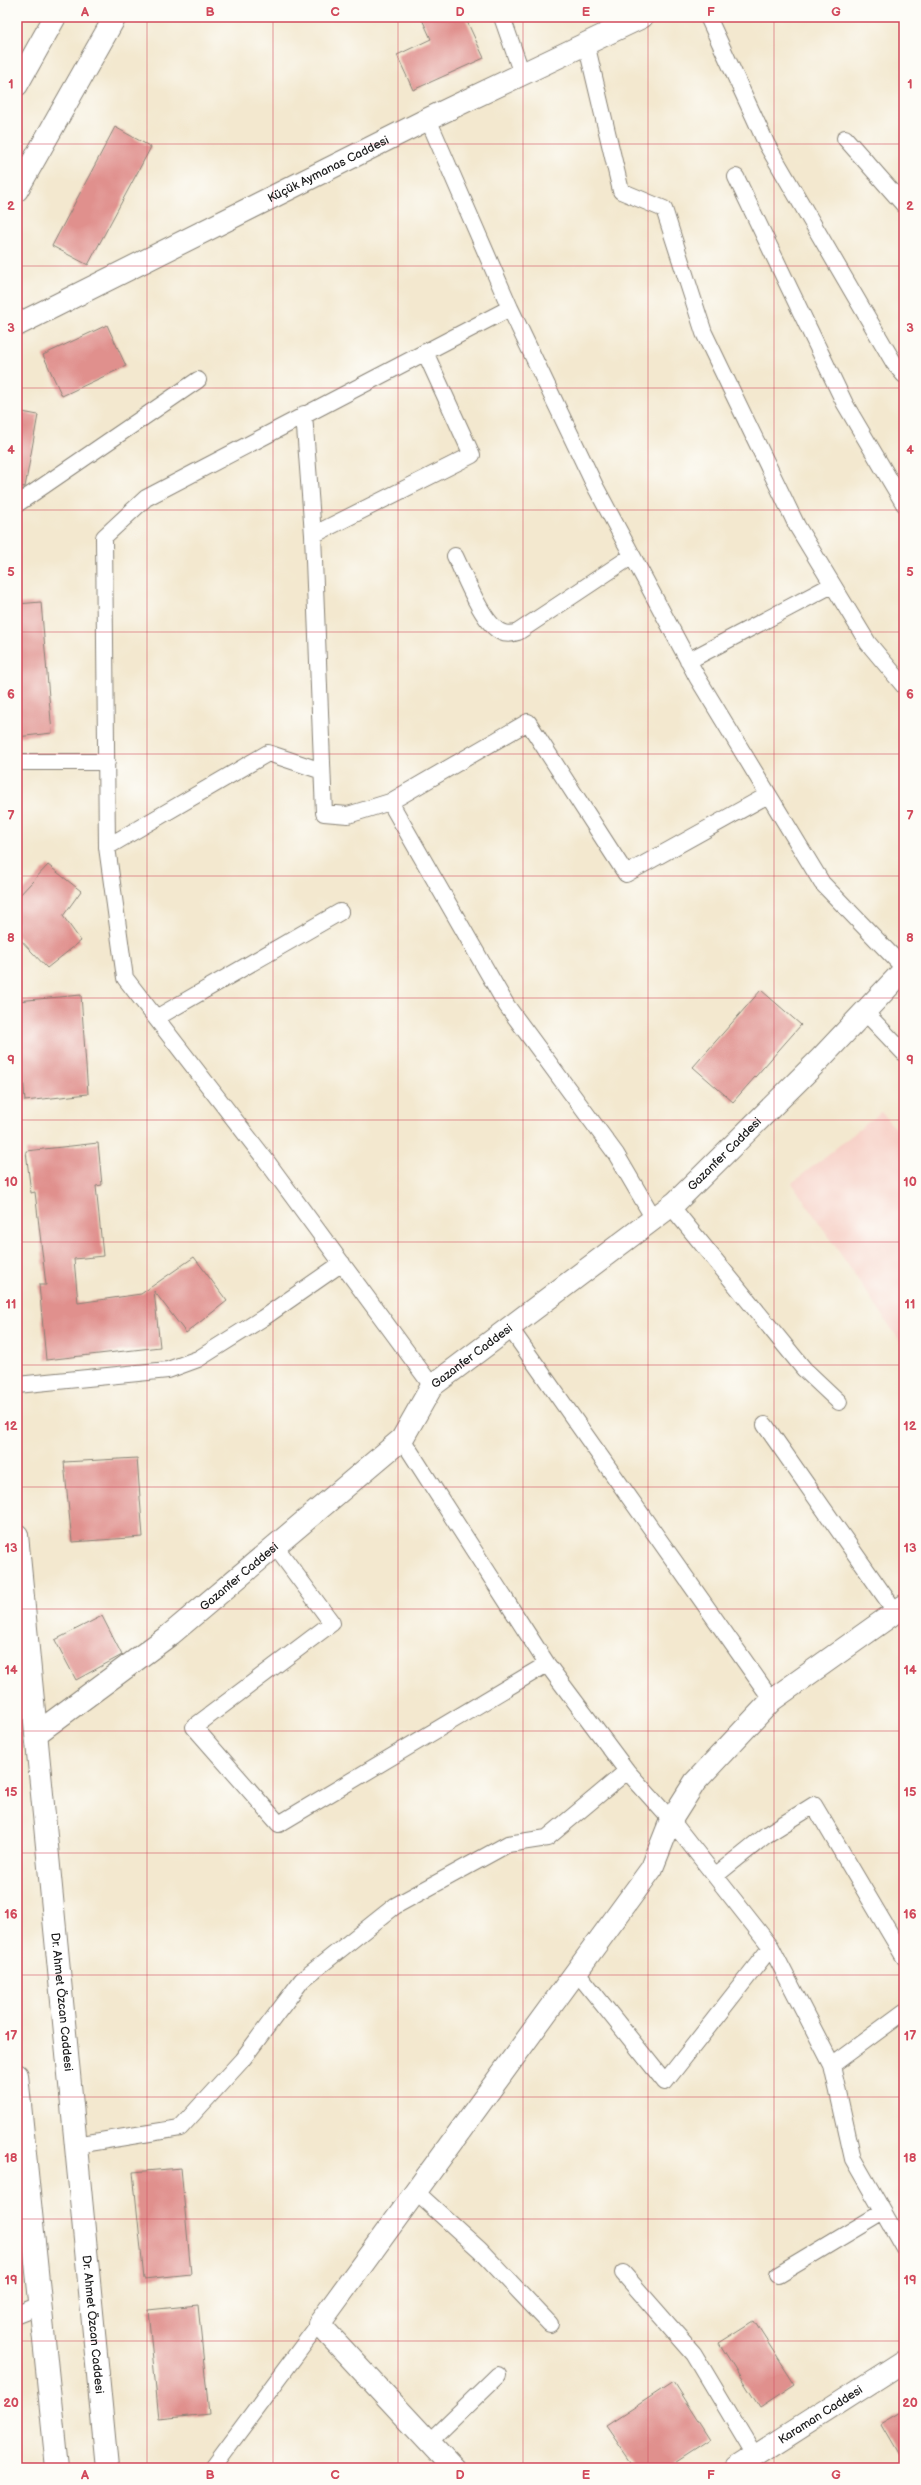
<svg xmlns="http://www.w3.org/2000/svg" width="921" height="2485" font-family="'Balsamiq Sans',sans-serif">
  <rect width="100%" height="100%" fill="#fdfcf7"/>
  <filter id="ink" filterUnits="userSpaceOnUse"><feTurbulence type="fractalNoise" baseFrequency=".025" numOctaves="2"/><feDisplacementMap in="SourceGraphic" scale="8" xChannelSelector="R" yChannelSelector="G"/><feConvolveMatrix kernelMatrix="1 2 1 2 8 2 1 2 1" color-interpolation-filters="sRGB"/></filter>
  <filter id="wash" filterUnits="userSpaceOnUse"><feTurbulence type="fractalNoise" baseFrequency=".012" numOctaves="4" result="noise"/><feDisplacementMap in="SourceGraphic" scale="16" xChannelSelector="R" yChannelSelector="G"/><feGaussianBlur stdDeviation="0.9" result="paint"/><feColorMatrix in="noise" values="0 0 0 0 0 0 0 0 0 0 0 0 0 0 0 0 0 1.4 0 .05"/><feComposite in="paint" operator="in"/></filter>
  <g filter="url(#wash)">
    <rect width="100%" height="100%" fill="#f3e8cf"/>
    <path fill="#f7d1c8" d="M881,1112L904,1139V1347L792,1183Z"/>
    <g id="blocks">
      <path fill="#e0908d" d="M421,17H465L484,58L413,90L397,55L431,39Z
        M115,127L151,147L88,265L52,246Z
        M107,325L126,366L62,396L43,355Z
        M17,411L38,415L25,487L17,486Z
        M41,602L52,733L17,737V604Z
        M48,865L81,891L63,916L81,941L47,968L17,936V898Z
        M761,990L801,1025L733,1102L693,1067Z
        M81,995L88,1094L25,1101L17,1001Z
        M98,1143L102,1185L96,1186L103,1256L74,1259L78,1303L141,1294L194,1257L227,1301L186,1333L154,1291L160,1347L46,1360L39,1285H46L35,1192L31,1193L26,1151Z
        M137,1458L143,1537L72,1542L64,1462Z
        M102,1616L122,1655L76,1680L55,1640Z
        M181,2168L191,2274L144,2279L133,2172Z
        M198,2305L209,2414L159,2419L148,2310Z
        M754,2321L795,2385L760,2408L719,2343Z
        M673,2382L710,2440L667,2468H635L606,2426Z
        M904,2412V2463L882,2425Z"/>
    </g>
  </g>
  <g filter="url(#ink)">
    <use href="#blocks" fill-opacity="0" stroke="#888276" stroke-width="1"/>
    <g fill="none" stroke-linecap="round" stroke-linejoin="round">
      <g stroke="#888276" stroke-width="18">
        <path id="street" d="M502,17L522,74
          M708,17L767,145L894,363L904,375
          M586,43L621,191L664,209L704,333L797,526L868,643L904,686
          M428,119L510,308L595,486L697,677L822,883L904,968
          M845,138L904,205
          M736,177L845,404L904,504
          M304,414L313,535L324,813L348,815L390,802L507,1006L616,1154L654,1219
          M17,504L198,380
          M313,535L472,455L425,352
          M455,556C464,574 482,623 501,632C507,635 512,634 518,632L632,556
          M688,661L832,585
          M17,762H107
          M390,802L528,722L626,874L768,795
          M107,847L268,753L322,771
          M865,1012L904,1053
          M156,1018L340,912
          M671,1206L804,1369L839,1402
          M510,1328L772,1700
          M17,1385L168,1370L198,1359L263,1318L342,1263
          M432,1386L268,1163L125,978L107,847L104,537L146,498L510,308
          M765,1425L895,1611
          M402,1439L547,1664L627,1771L671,1820L771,1947L832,2065L853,2159L904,2248
          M275,1546L332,1623L194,1727L279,1824L547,1664
          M715,1876L766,1835L814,1805L904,1957
          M576,1971L665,2082L771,1947
          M832,2065L904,2012
          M76,2145L180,2128L242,2060L302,1980L395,1906L508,1844L547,1838L627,1771
          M416,2192L480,2250L550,2324
          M623,2273L694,2354L755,2456
          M778,2275L883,2212
          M17,2314L40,2305
          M429,2442L498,2375
          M212,2468L319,2324"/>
      </g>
      <g stroke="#888276" stroke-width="24">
        <g id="secondary">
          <path id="s1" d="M17,325L428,119L642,17"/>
          <path id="s2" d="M36,1734L171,1634L402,1439L432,1386L676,1202L821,1058L904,970"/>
          <path d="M453,2468L319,2324L652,1868L671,1820L695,1782L772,1700L904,1606"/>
          <path id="s3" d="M737,2468L904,2361"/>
        </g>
      </g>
      <g stroke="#888276" stroke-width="24">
        <g id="primary">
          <path d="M17,85L55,17"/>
          <path d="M17,190L115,17"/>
          <path id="s4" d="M17,1535L107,2468"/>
          <path d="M17,2075L57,2468"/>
        </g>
      </g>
      <use href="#street" stroke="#fff" stroke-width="16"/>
      <use href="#secondary" stroke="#fff" stroke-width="22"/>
      <use href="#primary" stroke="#fff" stroke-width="22"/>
    </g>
  </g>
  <path fill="none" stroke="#d1495b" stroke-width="1" stroke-opacity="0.55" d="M147,17V2468M273,17V2468M398,17V2468M523,17V2468M648,17V2468M774,17V2468M17,144H904M17,266H904M17,388H904M17,510H904M17,632H904M17,754H904M17,876H904M17,998H904M17,1120H904M17,1242H904M17,1365H904M17,1487H904M17,1609H904M17,1731H904M17,1853H904M17,1975H904M17,2097H904M17,2219H904M17,2341H904"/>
  <g text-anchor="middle" stroke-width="4" stroke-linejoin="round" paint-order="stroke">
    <g font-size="12" fill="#1c1c1c" stroke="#fdfcf7">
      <text dy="4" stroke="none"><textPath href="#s1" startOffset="348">Küçük Aymanas Caddesi</textPath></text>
      <text dy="4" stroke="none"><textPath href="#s2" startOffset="905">Gazanfer Caddesi</textPath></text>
      <text dy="4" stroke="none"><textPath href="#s2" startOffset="581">Gazanfer Caddesi</textPath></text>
      <text dy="4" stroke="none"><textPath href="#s2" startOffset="257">Gazanfer Caddesi</textPath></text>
      <text dy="4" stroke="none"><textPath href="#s4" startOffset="469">Dr. Ahmet Özcan Caddesi</textPath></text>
      <text dy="4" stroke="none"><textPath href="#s4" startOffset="793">Dr. Ahmet Özcan Caddesi</textPath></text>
      <text dy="4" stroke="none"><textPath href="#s3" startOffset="99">Karaman Caddesi</textPath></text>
    </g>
  </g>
  <rect width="921" height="2485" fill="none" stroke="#fdfcf7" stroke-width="44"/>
  <rect x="22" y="22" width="877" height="2441" fill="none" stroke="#d1495b" stroke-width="1.5"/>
  <g font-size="13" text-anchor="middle" font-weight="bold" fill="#d1495b">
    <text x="85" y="16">A</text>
    <text x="210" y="16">B</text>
    <text x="335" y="16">C</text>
    <text x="460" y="16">D</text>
    <text x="586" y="16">E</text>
    <text x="711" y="16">F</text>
    <text x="836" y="16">G</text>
    <text x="11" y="88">1</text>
    <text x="910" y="88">1</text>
    <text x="11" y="210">2</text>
    <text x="910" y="210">2</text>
    <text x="11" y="332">3</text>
    <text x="910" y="332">3</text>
    <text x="11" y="454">4</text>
    <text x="910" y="454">4</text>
    <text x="11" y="576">5</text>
    <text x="910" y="576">5</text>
    <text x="11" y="698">6</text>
    <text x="910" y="698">6</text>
    <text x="11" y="820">7</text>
    <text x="910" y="820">7</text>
    <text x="11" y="942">8</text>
    <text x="910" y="942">8</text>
    <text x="11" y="1064">9</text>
    <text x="910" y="1064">9</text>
    <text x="11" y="1186">10</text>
    <text x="910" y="1186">10</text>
    <text x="11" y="1308">11</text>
    <text x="910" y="1308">11</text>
    <text x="11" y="1430">12</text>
    <text x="910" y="1430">12</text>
    <text x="11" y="1552">13</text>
    <text x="910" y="1552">13</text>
    <text x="11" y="1674">14</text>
    <text x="910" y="1674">14</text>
    <text x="11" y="1796">15</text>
    <text x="910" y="1796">15</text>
    <text x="11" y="1918">16</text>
    <text x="910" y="1918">16</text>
    <text x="11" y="2040">17</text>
    <text x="910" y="2040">17</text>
    <text x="11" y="2162">18</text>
    <text x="910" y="2162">18</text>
    <text x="11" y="2284">19</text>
    <text x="910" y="2284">19</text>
    <text x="11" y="2407">20</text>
    <text x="910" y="2407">20</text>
    <text x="85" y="2479">A</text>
    <text x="210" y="2479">B</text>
    <text x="335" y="2479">C</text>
    <text x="460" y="2479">D</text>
    <text x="586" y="2479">E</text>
    <text x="711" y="2479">F</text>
    <text x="836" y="2479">G</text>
  </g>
</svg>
